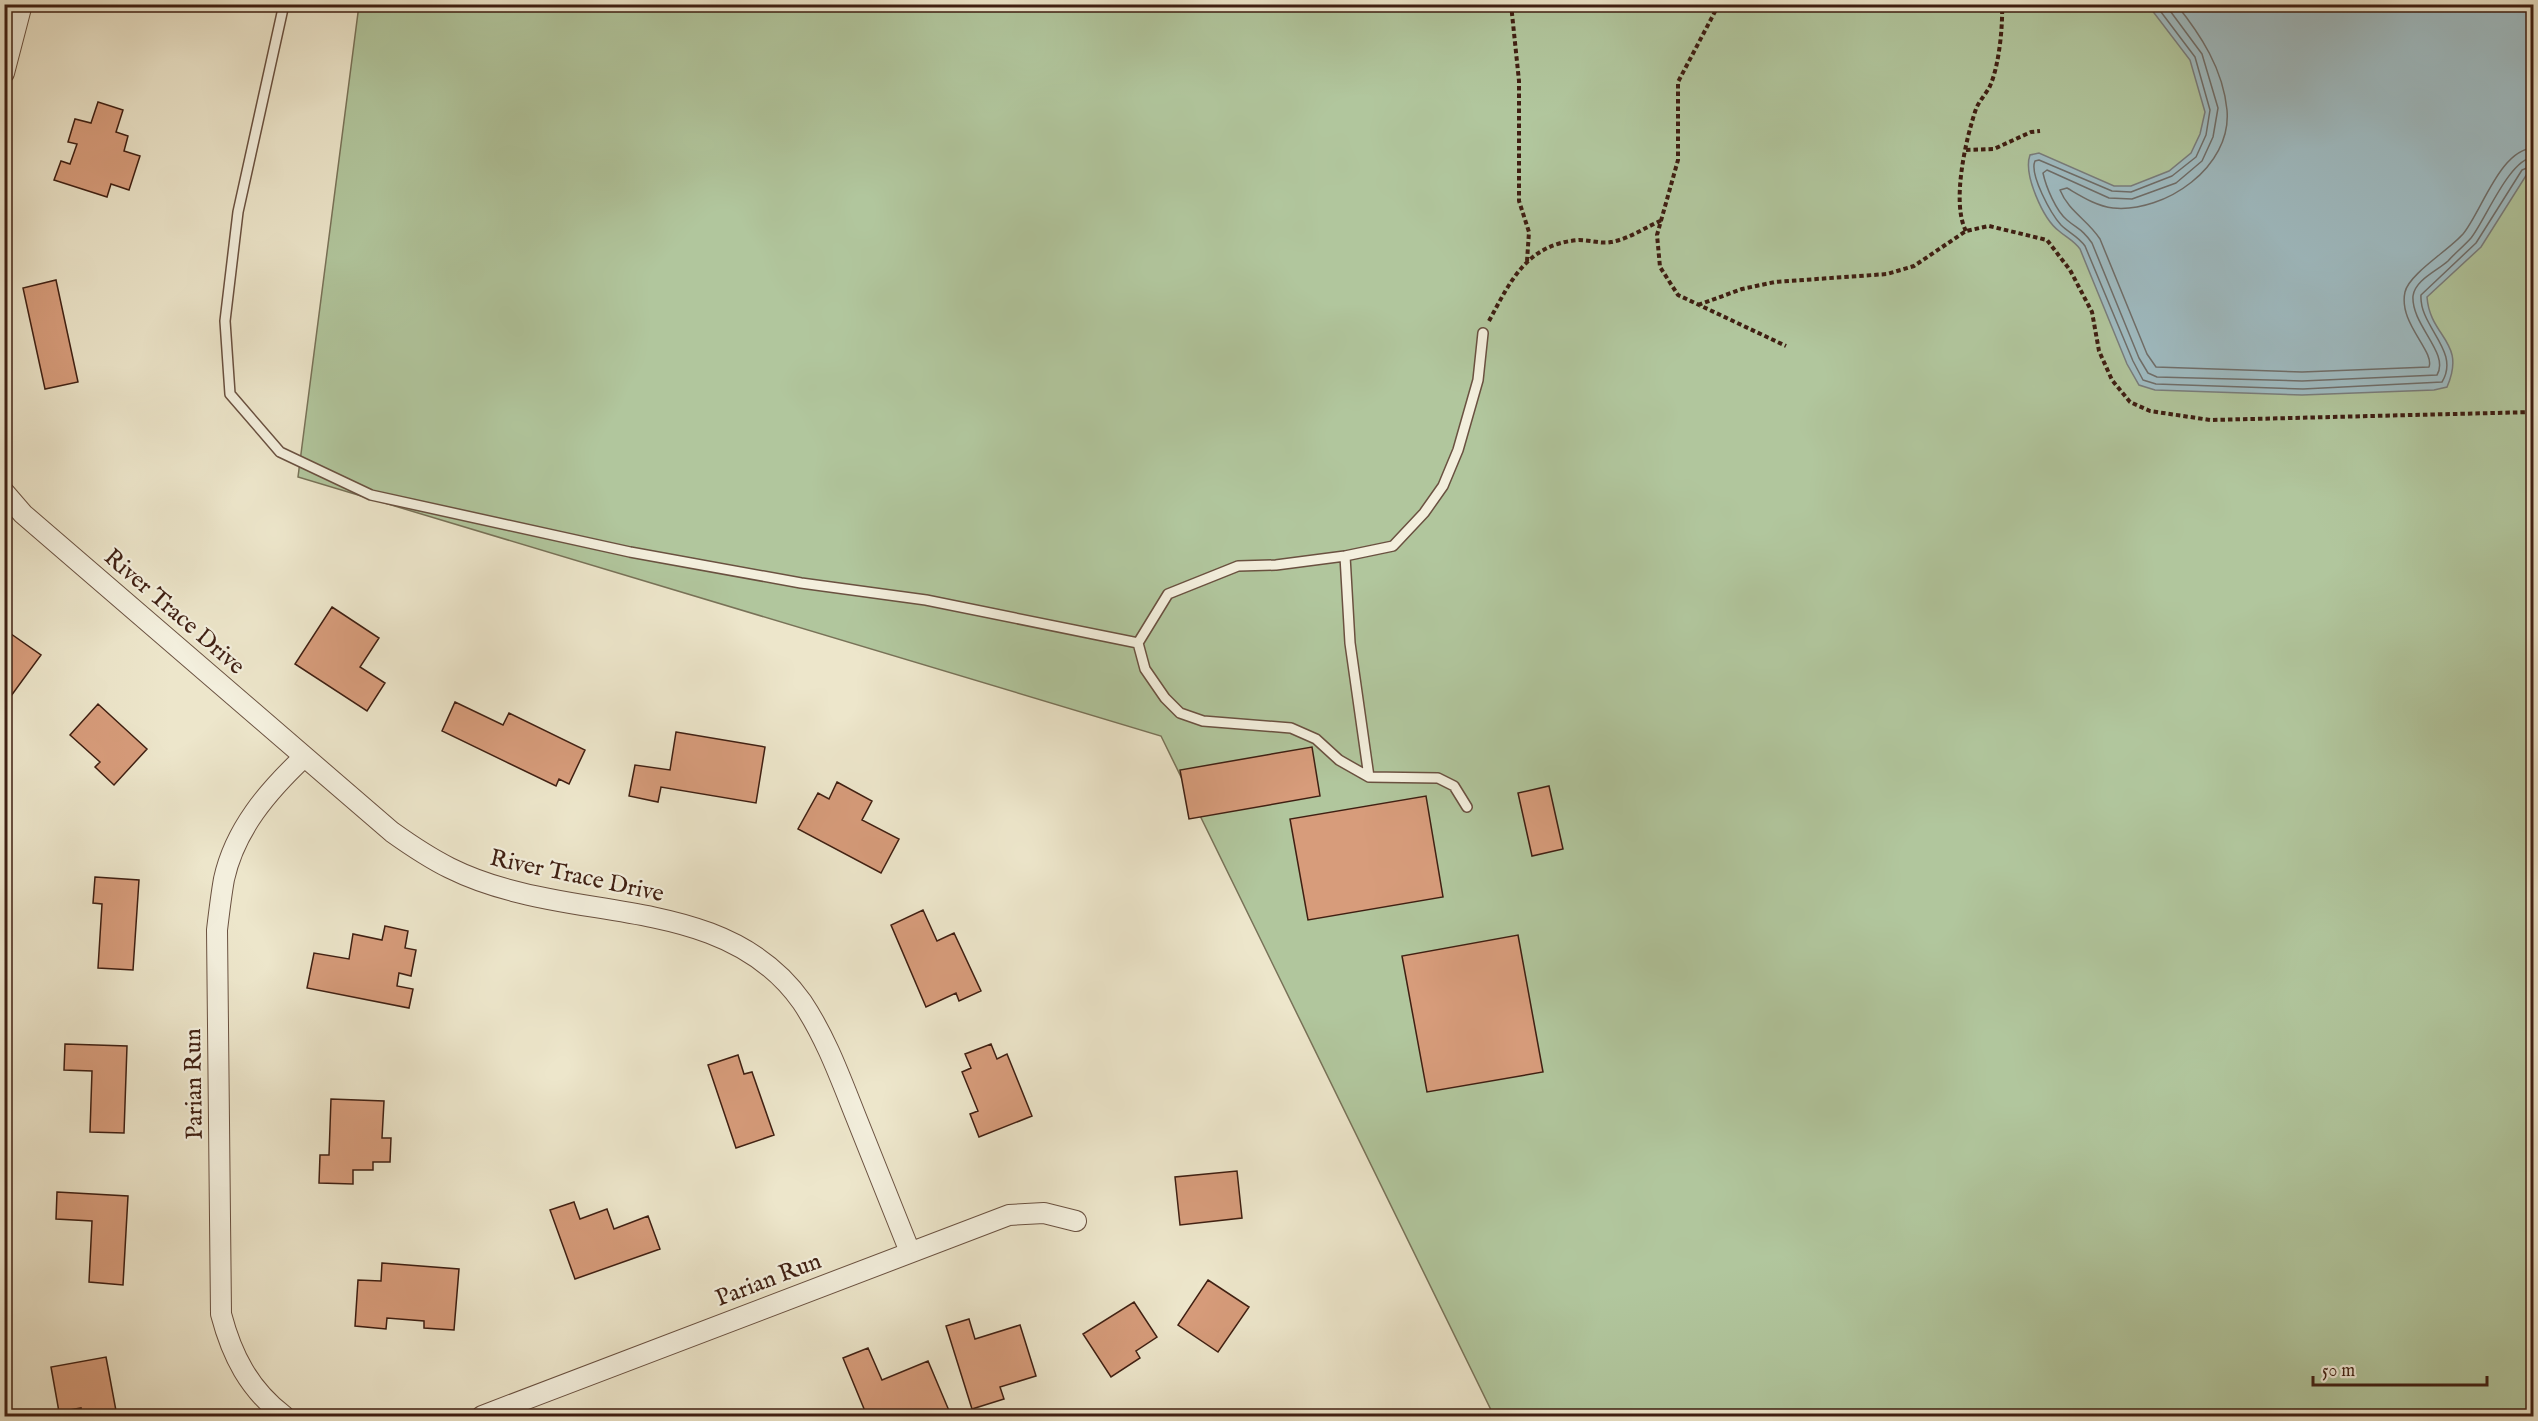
<svg xmlns="http://www.w3.org/2000/svg" width="2538" height="1421" font-family="'IM FELL English',serif">
  <rect width="100%" height="100%" fill="#ede6cb"/>
  <filter id="stains"><feTurbulence type="fractalNoise" baseFrequency=".00333" numOctaves="4"/><feColorMatrix values="0 0 0 0 .2 0 0 0 0 .09 0 0 0 0 .02 0 0 0 .5 -.17"/></filter>
  <radialGradient id="worn" r=".72"><stop offset=".6" stop-color="#630" stop-opacity="0"/><stop offset="1" stop-color="#630" stop-opacity=".3"/></radialGradient>
  <path fill="#b1c69d" stroke="#787258" stroke-width="1.5" d="M359,5H2533V1416H1494L1161,736L298,477Z"/>
  <path fill="#9fbcc3" stroke="#797d7c" stroke-width="1.5" d="M2148,5H2533V169L2527,174L2481,247L2427,297C2430,338 2467,341 2447,387L2434,390L2302,395L2155,390L2139,385L2127,364L2080,249C2073,240 2067,238 2059,231C2043,219 2023,174 2030,155L2039,153L2114,186H2131L2169,171L2191,153L2200,134L2205,112L2190,60Z"/>
  <g fill="none" stroke-linecap="round" stroke-linejoin="round">
    <path stroke="#6f6e6a" stroke-width="1.5" d="M2155,4L2195,57L2210,110L2206,135L2196,157L2172,176L2131,192L2112,191L2039,160L2035,161C2029,174 2051,214 2061,225C2069,233 2078,236 2085,246L2133,361L2143,380L2156,384L2303,389L2442,382C2461,351 2419,327 2421,295L2476,243L2522,170L2534,165
      M2165,4L2202,54L2218,108L2213,137L2202,161L2176,183L2132,199L2109,198L2047,170L2043,173C2046,187 2056,211 2067,220C2079,230 2082,229 2092,243L2139,358L2148,373L2157,377L2302,381L2437,375C2450,353 2411,325 2413,296C2415,280 2437,271 2448,261C2455,253 2464,246 2471,238C2486,219 2509,159 2534,157
      M2176,4C2201,35 2223,69 2227,110C2232,167 2165,213 2113,208C2096,206 2081,196 2067,188L2060,190C2069,212 2087,219 2100,239L2147,354L2156,367L2302,372L2429,367C2435,351 2398,323 2405,292C2409,274 2449,250 2463,234C2482,211 2500,149 2534,148"/>
  </g>
  <path fill="#d79c7b" stroke="#3f1f12" stroke-width="1.5" d="M98,102L123,110L116,132L128,136L124,151L140,156L129,190L111,184L107,197L54,180L61,161L70,164L77,144L68,142L75,119L91,123Z
    M56,280L78,382L45,389L23,288Z
    M332,607L379,638L360,667L385,683L367,711L295,664Z
    M4,629L41,655L11,696L4,692Z
    M455,702L503,725L509,713L585,750L569,784L559,779L556,786L442,731Z
    M98,704L147,749L114,785L95,767L100,762L70,735Z
    M676,732L765,747L756,803L661,787L658,802L629,796L635,765L670,770Z
    M1312,747L1320,796L1189,819L1180,770Z
    M837,782L872,801L862,820L899,839L881,873L798,829L818,793L829,799Z
    M1549,786L1563,849L1532,856L1518,793Z
    M1426,796L1443,897L1308,920L1290,819Z
    M95,877L139,880L133,970L98,968L102,904L93,903Z
    M923,910L937,941L954,933L981,991L959,1001L956,993L926,1007L891,925Z
    M385,926L408,931L405,948L416,950L411,976L399,973L397,986L413,989L409,1008L307,988L314,953L349,959L353,934L382,940Z
    M1518,935L1543,1072L1427,1092L1402,956Z
    M65,1044L127,1046L124,1133L90,1132L92,1071L64,1070Z
    M991,1044L997,1059L1007,1054L1032,1116L979,1137L970,1114L978,1111L962,1072L971,1068L965,1054Z
    M738,1055L744,1074L752,1072L774,1135L736,1148L708,1065Z
    M331,1099L384,1101L382,1138H391L390,1162H373V1170H353V1184L319,1183L320,1155H329Z
    M1237,1171L1242,1218L1180,1225L1175,1177Z
    M57,1192L128,1196L123,1285L89,1282L92,1221L56,1219Z
    M574,1202L580,1219L607,1209L614,1229L648,1216L660,1249L575,1279L550,1210Z
    M382,1263L459,1269L454,1330L424,1328V1321L387,1318L386,1329L355,1326L358,1280L381,1281Z
    M1208,1280L1249,1307L1218,1352L1178,1325Z
    M1134,1302L1157,1337L1136,1351L1140,1358L1111,1377L1083,1334Z
    M969,1319L975,1339L1020,1325L1036,1376L1000,1387L1004,1399L972,1409L946,1326Z
    M868,1348L882,1380L928,1361L950,1413L942,1416H867L843,1358Z
    M106,1357L117,1416H82L81,1408L59,1412L51,1367Z"/>
  <g fill="none" stroke-linecap="round" stroke-linejoin="round">
    <g stroke="#6a5140" stroke-width="12">
      <path id="lane" d="M284,4L238,212L225,321L230,394L280,452L371,495L630,552L801,583L926,600L1138,643
        M1345,556L1350,643L1369,777
        M1467,807L1454,786L1438,778L1369,777L1339,760L1316,739L1291,728L1203,721L1180,713L1165,698L1145,669L1138,643L1168,594L1238,566L1276,565L1345,556L1393,546L1424,513L1443,486L1458,450L1478,380L1483,333"/>
    </g>
    <g stroke="#6a5140" stroke-width="22">
      <path id="street" d="M4,73L22,4
        M4,492L23,514L392,832C434,862 463,878 513,891C612,918 735,907 802,1002C826,1038 840,1077 856,1117C874,1162 892,1207 910,1252
        M284,1416C249,1389 232,1356 221,1314L217,930C219,913 221,896 224,879C235,829 268,791 304,757
        M482,1416L1009,1215L1044,1213L1076,1221"/>
    </g>
    <path stroke="#3f1f12" stroke-width="4" stroke-dasharray="4.5 3" stroke-linecap="butt" d="M1511,4L1519,81V201L1529,232L1527,261
      M1719,4L1678,82V160L1657,235L1660,267L1678,295L1786,346
      M1966,150L1994,149L2031,132L2040,131
      M1966,231C1951,203 1966,138 1976,109C1979,101 1986,94 1990,86C1999,66 2003,26 2002,4
      M1698,305L1742,289L1775,282L1887,274L1914,266L1966,231L1989,226L2047,240L2070,270L2092,312L2099,351L2112,380L2130,402L2150,411L2210,420L2534,412
      M1489,321C1511,280 1527,244 1579,240C1590,240 1601,244 1611,242C1629,239 1646,227 1662,220"/>
    <use href="#lane" stroke="#f3efdd" stroke-width="9"/>
    <use href="#street" stroke="#f3efdd" stroke-width="20"/>
  </g>
  <g text-anchor="middle" stroke-width="4.5" stroke-linejoin="round" paint-order="stroke">
    <g font-size="24" fill="#3f1f12" stroke="#f3efdd">
      <text transform="translate(175 611) rotate(41)" y="8">River Trace Drive</text>
      <text transform="translate(577 875) rotate(12)" y="8">River Trace Drive</text>
      <text transform="translate(193 1084) rotate(-91)" y="8">Parian Run</text>
      <text transform="translate(768 1279) rotate(-21)" y="8">Parian Run</text>
    </g>
  </g>
  <rect width="2538" height="1421" fill="none" stroke="#ede6cb" stroke-width="24"/>
  <rect x="6" y="6" width="2526" height="1409" fill="none" stroke="#3f1f12" stroke-width="3"/>
  <rect x="12" y="12" width="2514" height="1397" fill="none" stroke="#3f1f12" stroke-width="1.5"/>
  <path d="M2313 1376v9h174v-9" fill="none" stroke="#3f1f12" stroke-width="3"/>
  <text x="2322" y="1376" font-size="18" fill="#3f1f12" stroke="#f3efdd" stroke-width="4.5" paint-order="stroke">50 m</text>
  <rect width="100%" height="100%" filter="url(#stains)"/>
  <rect width="100%" height="100%" fill="url(#worn)"/>
</svg>
